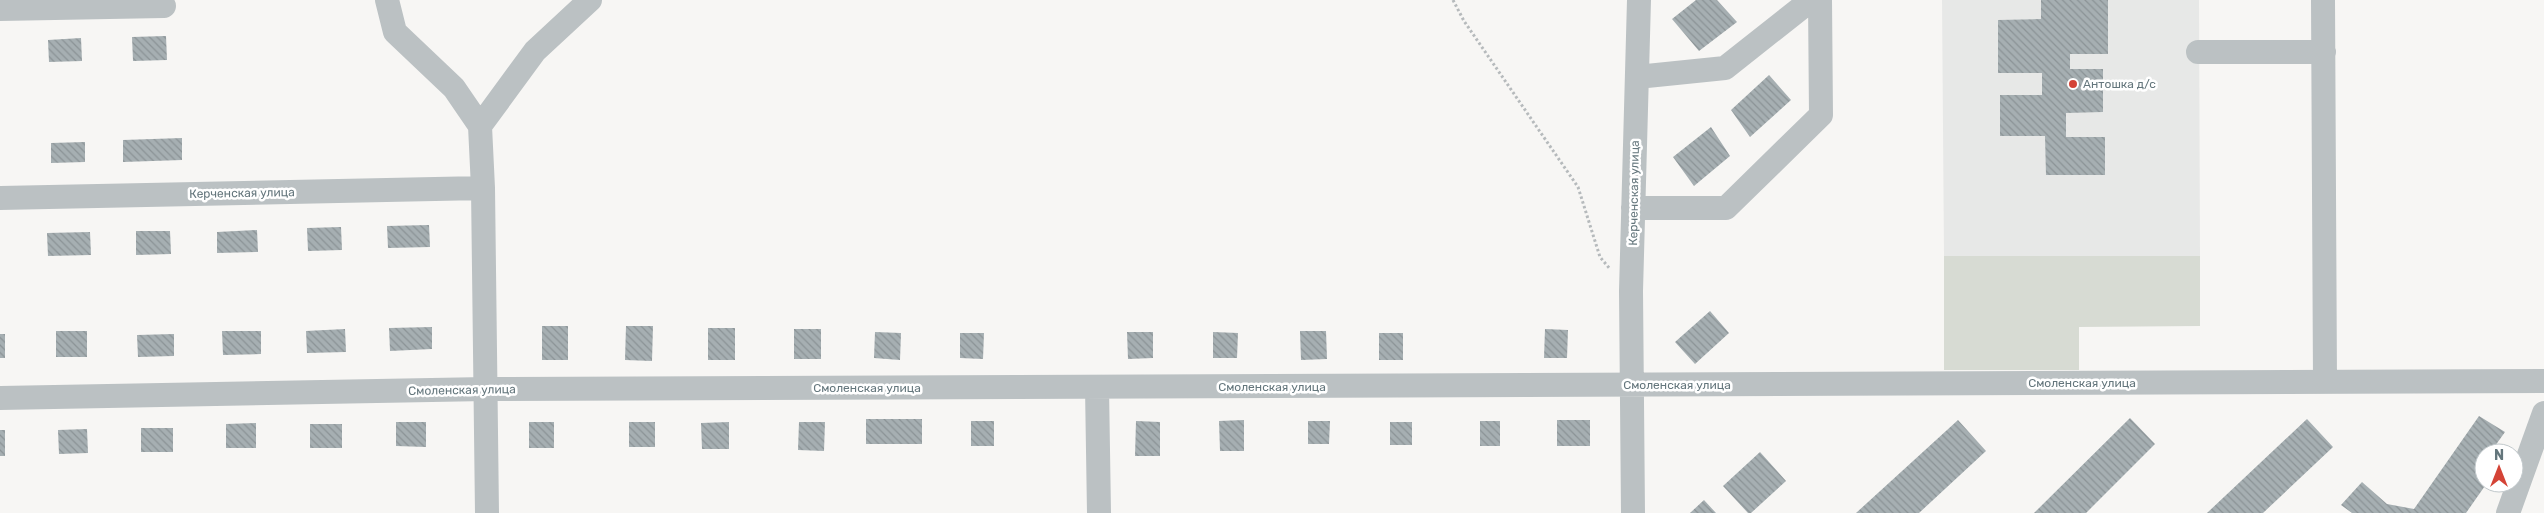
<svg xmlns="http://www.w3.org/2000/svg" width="2544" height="513" font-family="Rubik,sans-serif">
  <defs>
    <pattern id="building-back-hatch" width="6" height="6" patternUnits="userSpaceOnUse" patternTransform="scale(1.25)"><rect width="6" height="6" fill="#a6afb2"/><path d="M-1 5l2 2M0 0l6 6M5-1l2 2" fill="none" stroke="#8b9396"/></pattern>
  </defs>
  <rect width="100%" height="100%" fill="#f7f6f4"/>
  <path fill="#e7e8e7" d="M1942,0H2199L2200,256H1944Z"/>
  <path fill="#d7dbd3" d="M1944,256H2200V326L2079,327V370H1944Z"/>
  <path fill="url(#building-back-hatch)" d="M1696,0H1717L1737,22L1699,51L1672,19Z
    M2041,0H2108V54H2070V69H2103V112L2066,113V137H2105V175H2046L2045,136H2000V95H2042V73H1998V20L2041,19Z
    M166,36L167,60L133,61L132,37Z
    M81,38L82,61L49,62L48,40Z
    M1769,75L1791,100L1750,137L1731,110Z
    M1711,127L1730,156L1694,186L1673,157Z
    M182,138V160L123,162V140Z
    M85,142V162L51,163V143Z
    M429,225L430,247L388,248L387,226Z
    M341,227L342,250L308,251L307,228Z
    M257,230L258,252L217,253V232Z
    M136,231H170L171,254L136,255Z
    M90,232L91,255L48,256L47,233Z
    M1710,311L1729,333L1695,364L1675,342Z
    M542,326H568V360H542Z
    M626,326H653L652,361L625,360Z
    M432,327V349L390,351L389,328Z
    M708,328H735V360H708Z
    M345,329L346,352L307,353L306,331Z
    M794,329H821V359H794Z
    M1545,329L1568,330L1567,358H1544Z
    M56,331H87V357H56Z
    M222,331H261V354L223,355Z
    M1300,331H1326L1327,359L1301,360Z
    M875,332L901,333L900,360L874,358Z
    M1127,332H1153V358L1128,359Z
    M1213,332L1238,333L1237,358H1213Z
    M960,333H984L983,359L960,358Z
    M1379,333H1403V360H1379Z
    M0,334H5V358H0Z
    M174,334V356L138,357L137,335Z
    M2479,416L2505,432L2490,453H2484V462L2478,471L2484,478V483H2487L2466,513H2352L2341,505L2362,482L2387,504L2414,509Z
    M2130,418L2155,444L2086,513H2034Z
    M866,419H922V444H866Z
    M2307,419L2333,447L2263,513H2207Z
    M1244,420V451H1220L1219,421Z
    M1557,420H1590V446H1557Z
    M1958,420L1986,451L1919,513H1856Z
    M971,421H994V446H971Z
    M1136,421L1160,422V456H1135Z
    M1308,421H1330L1329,444H1308Z
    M1480,421H1500V446H1480Z
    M396,422H426V447L396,446Z
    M529,422H554V448H529Z
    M629,422H655V447H629Z
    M729,422V449H702L701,423Z
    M799,422H825L824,451L798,450Z
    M1390,422H1412V445H1390Z
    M256,423V448H226V424Z
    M310,424H342V448H310Z
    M141,428H173V452H141Z
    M87,429L88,453L59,454L58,430Z
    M0,430H5V456H0Z
    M1760,452L1786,481L1751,513H1748L1723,486Z
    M1704,500L1716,513H1690Z"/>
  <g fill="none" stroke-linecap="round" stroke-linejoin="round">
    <path stroke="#b6babc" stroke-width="3" stroke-dasharray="2.5 2.5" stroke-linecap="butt" d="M1453,0L1464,21L1578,187L1600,257L1610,269"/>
    <path stroke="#bbc1c3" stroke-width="24" d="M387,0L395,32L454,88L480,126
      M2323,0L2325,382
      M0,9L164,6
      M2198,52H2324
      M1637,77L1725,68L1811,0
      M0,198L483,188
      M1633,208H1726L1821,115L1820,0
      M1097,387L1099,513
      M0,398L486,389L2544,381
      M487,513L483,188L480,126L535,51L590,0
      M1633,513L1631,291L1639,0
      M2508,513L2544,413"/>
  </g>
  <circle fill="#d44336" stroke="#fff" stroke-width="2" cx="2073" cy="84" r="5"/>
  <g text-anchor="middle" stroke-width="5" stroke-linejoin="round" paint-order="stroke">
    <g font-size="12" fill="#64767c" stroke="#fff" text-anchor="start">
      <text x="2083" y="88">Антошка д/с</text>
    </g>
    <g font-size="12" fill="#64767c" stroke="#fff">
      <text transform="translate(242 193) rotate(-1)" y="4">Керченская улица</text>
      <text transform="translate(1634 193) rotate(-89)" y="4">Керченская улица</text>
      <text x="2082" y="387">Смоленская улица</text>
      <text x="1677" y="389">Смоленская улица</text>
      <text x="1272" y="391">Смоленская улица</text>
      <text x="867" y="392">Смоленская улица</text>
      <text transform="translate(462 390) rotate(-1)" y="4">Смоленская улица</text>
    </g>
  </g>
  <g transform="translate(2499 468)"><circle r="24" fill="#ffffff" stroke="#c1c8cb"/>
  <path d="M0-4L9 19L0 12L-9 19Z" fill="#d44336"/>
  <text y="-8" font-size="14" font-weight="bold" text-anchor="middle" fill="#64767c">N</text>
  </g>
</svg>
